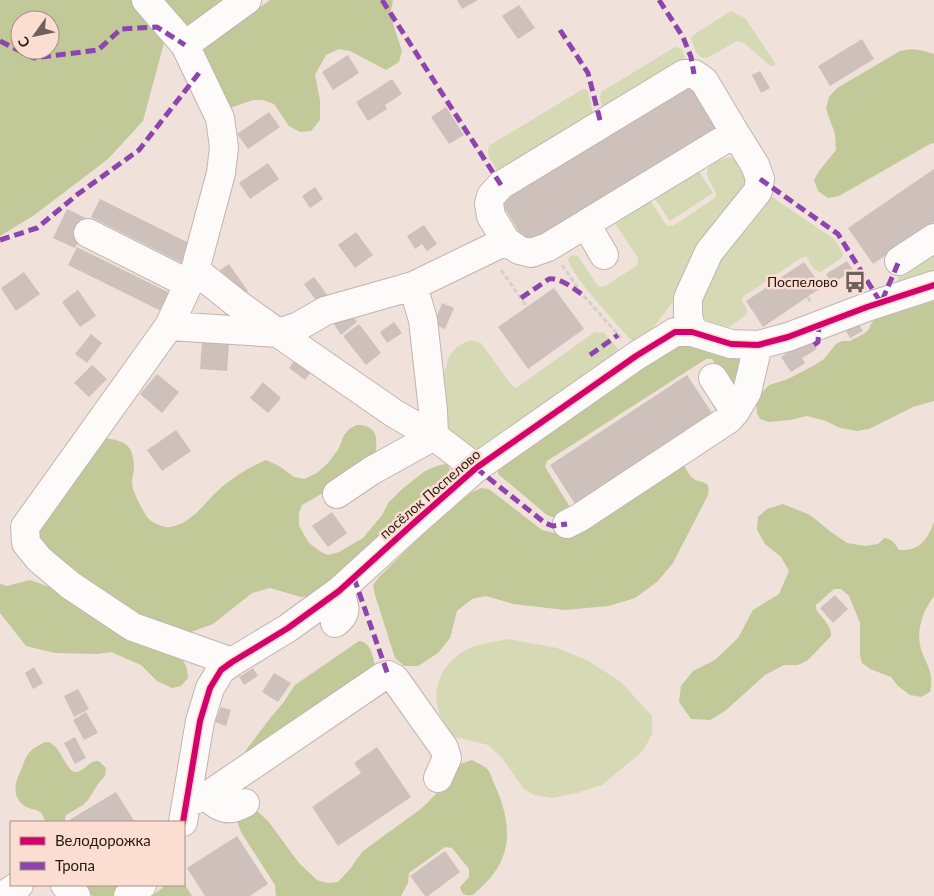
<svg xmlns="http://www.w3.org/2000/svg" width="934" height="896" font-family="Lato,sans-serif">
  <rect width="100%" height="100%" fill="#f1e1db"/>
  <path fill="#d6dab4" d="M731,11L745,18L775,63V65L773,66L769,65L744,43L737,41L707,58H703L697,54L691,39L693,35Z
    M675,47L682,49L685,58L684,64L603,111L600,97L601,92Z
    M583,89H586L588,91L594,118L498,172C493,163 484,154 490,145Z
    M729,157C743,161 746,171 750,183L680,293L645,338L635,342L631,340C619,326 569,274 568,258L572,255L578,256L597,285L600,287L605,286L636,266L638,262V258L616,225L615,222L650,200L666,225L669,226H673L716,197C717,186 699,175 711,165C716,161 722,159 729,157Z
    M697,168L713,193L670,221L653,196Z
    M767,197H772L834,239L843,253V256L840,259L821,272C814,272 810,263 807,257H804L801,258L744,296L742,298C742,305 750,309 746,315L725,330L700,325L695,298L716,255Z
    M934,246V279L896,285L902,268Z
    M595,332L604,333L618,349V355L479,450H472L450,433L445,426L441,405L444,374L449,356L457,347L465,342L471,340L481,343L512,386L516,388Z
    M508,639L557,648L587,660L621,682L652,716V734L643,751L602,785L577,793L552,798L534,795L524,789L502,758L488,745L455,737C451,732 446,727 443,721C427,693 441,661 470,648C481,643 496,642 508,639Z"/>
  <path fill="#c2c998" fill-rule="evenodd" d="M0,0H225L164,43L143,121L108,159L33,216L0,236ZM20,20H50V50H20Z
    M270,0H393L390,15L402,51L399,62L386,70L350,51L339,49L326,55L315,75L320,100V120L311,131L300,132L289,126L274,104L263,100H253L230,108L203,57L204,50L211,42Z
    M912,49L924,51L934,54V143L930,144L839,196L828,198L818,191L814,180L819,171L836,150L835,134L826,109L829,97L837,88L900,51Z
    M934,301V401L913,407L869,429L857,431L840,428L826,421L807,416L790,420L769,422L760,419L757,413L756,403L758,397L769,385L788,379L813,366L824,359L836,344L842,341H850L865,333L869,329L871,324L875,319Z
    M699,343L747,358L740,386L731,389L712,359H706L547,461L545,466L547,470L570,507L571,510C562,518 558,520 547,515L498,474V469L656,357L680,344Z
    M357,425C378,425 378,439 375,456L330,489L302,505L299,513V526L309,543L321,552L328,555L339,552L363,538L382,515L389,502L402,489L425,471L437,466L445,464L448,465L450,470L449,473L405,510L346,567L310,596L301,597L270,588L252,593L213,624L191,632L181,631L136,620L45,555L34,525L103,438C123,440 134,444 134,467C134,472 132,477 132,482C132,491 142,509 147,517C152,523 163,528 170,527C194,523 206,500 223,486C236,475 250,467 266,460L279,466L294,477L304,479L317,473L329,462L339,448L344,435L349,429Z
    M682,462C685,467 689,476 694,479C702,484 711,479 708,495L673,563L657,582L635,598L609,606L565,610L513,604L486,596L472,599L457,611L450,638L438,653L418,666H404L395,658L375,595L373,585L379,577L426,531L470,493L481,488L489,489L542,530L554,533L568,531Z
    M783,504L810,515L831,532L847,543L865,546L878,544L884,538C893,539 895,544 899,550C920,551 927,540 934,522V596C922,612 915,633 922,652C928,667 934,674 930,692L921,697L910,695L898,686L891,677L870,669L862,663L860,656V623L849,596L841,589H834L816,605V609C821,617 832,626 831,636L808,660L798,665H784L765,675L725,711L710,720L691,719L679,702L681,686L693,671L715,660L738,638L753,610L779,594L789,571L781,557L765,544L757,530L758,517L767,509Z
    M30,580L63,592L175,650C183,659 188,666 188,678L181,686L172,688L157,681L141,665L111,652L97,654L55,653L26,646L0,613V584L7,586Z
    M359,641C372,642 373,659 376,669L244,756L243,754L271,717L283,703L295,685Z
    M45,742C47,742 50,742 52,744C61,749 66,770 75,772C84,773 91,757 100,762C102,764 104,766 106,768L105,776L98,784L88,800L83,805L66,815L65,819L66,822H45C42,805 32,813 22,804C11,793 16,780 22,768C24,763 25,757 29,753C33,748 39,745 45,742Z
    M472,760C477,763 485,766 488,770C490,772 492,778 493,781C504,804 513,834 502,859C496,874 484,885 473,895C465,896 462,895 460,887L469,877V869L452,848L445,847L409,873L408,883L401,896H276L275,885L241,832L237,821L254,808L268,821L299,863L317,880L327,883L338,882L351,868L356,860L363,851L422,808L436,794L454,766Z
    M184,883L192,896H152L166,885H184Z
    M81,885H129L116,896H93Z"/>
  <path fill="#cec0bb" d="M457,0H478L462,9Z
    M519,5L535,28L518,39L502,16Z
    M862,39L874,59L830,86L818,66Z
    M348,55L359,73L333,90L322,72Z
    M760,71L770,88L761,93L752,75Z
    M392,79L402,94L385,105L387,109L368,121L356,102Z
    M692,81L720,127L527,245L499,199Z
    M446,107L464,135L449,144L431,117Z
    M269,112L280,127L248,149L237,134Z
    M268,163L279,179L250,199L239,183Z
    M934,169V222L873,264L848,228Z
    M315,187L323,199L310,208L302,196Z
    M100,199L193,245L184,264L91,217Z
    M67,209L88,219L75,248L53,238Z
    M424,225L437,244L427,251L422,244L415,249L407,236Z
    M356,232L373,255L355,268L338,245Z
    M77,247L170,293L161,311L68,265Z
    M847,261L853,270L832,284L826,274Z
    M804,262L822,287L763,327L746,301Z
    M229,264L248,291L239,297L220,270Z
    M24,272L40,294L16,311L1,288Z
    M314,277L328,296L318,303L304,284Z
    M554,288L584,329L528,369L498,327Z
    M78,290L96,316L80,327L62,302Z
    M442,303L454,308L445,329L434,324Z
    M348,309L357,322L341,335L332,321Z
    M856,320L863,331L850,338L844,327Z
    M394,322L402,333L387,343L380,332Z
    M359,324L381,353L366,365L343,336Z
    M91,334L102,343L87,363L75,354Z
    M809,338L817,349L802,358L805,363L791,372L781,357Z
    M202,342L229,344L227,371L200,369Z
    M295,360L311,372L305,380L289,368Z
    M92,365L107,379L89,397L74,383Z
    M157,374L179,392L162,413L140,394Z
    M687,375L712,413L695,425L697,428L682,439L679,435L650,454L653,458L639,468L636,464L605,484L608,489L592,499L589,495L575,504L550,465Z
    M263,382L281,398L268,413L250,398Z
    M176,430L191,451L162,471L147,450Z
    M332,512L347,533L328,547L312,526Z
    M835,595L848,609L833,623L820,608Z
    M34,667L43,683L33,689L25,673Z
    M253,668L258,676L244,685L239,677Z
    M274,673L291,683L278,702L262,692Z
    M78,689L89,709L74,717L64,696Z
    M221,707L231,710L226,726L215,722Z
    M86,712L98,733L84,740L73,720Z
    M75,737L86,758L75,764L64,743Z
    M377,747L411,797L338,846L312,807L361,773L354,763Z
    M116,792L135,822H71L69,820Z
    M237,836L268,884L250,896H205L187,868Z
    M445,851L460,872L428,896H425L410,876Z"/>
  <g fill="none" stroke-linecap="round" stroke-linejoin="round">
    <g stroke="#c2b4af" stroke-width="30">
      <path id="minor" d="M146,0L185,45L220,118L224,147L221,173L195,270L169,326L25,527L26,543L39,559L70,585L133,627L232,662
        M185,45L247,0
        M586,224L604,255
        M88,233L189,284
        M899,261L934,238
        M195,270L235,302L278,333L299,326L325,311L413,286L506,241
        M413,286L423,320L433,410L434,436
        M169,326L278,333L395,414L434,436
        M692,332L688,315V298L709,252L758,191L760,179L755,165L735,133L548,247L531,253L519,250L506,241L491,216L489,203L491,196L501,185L684,74H694L704,81L735,133
        M713,378L735,412
        M337,494L371,471L434,436L476,468
        M567,524L579,518L729,419L735,412L747,392L758,345
        M335,623C349,613 345,605 339,591
        M207,796C213,803 223,810 233,808C237,807 241,805 245,803
        M187,802L207,796L382,677L388,675L395,679L444,748L447,758L438,778
        M183,822L200,721L210,688L221,670L232,662L288,628L339,591L416,521L476,468L636,356L675,332H692L731,344L758,345L788,337L867,307L934,285
        M65,885L76,896
        M3,896L19,885
        M128,896L142,885"/>
    </g>
    <path stroke="#d5d0ce" stroke-width="3" stroke-dasharray="5 2.5" stroke-linecap="butt" d="M562,265L583,295L621,338
      M501,270L527,307
      M808,297L811,304"/>
    <use href="#minor" stroke="#fdfafa" stroke-width="28"/>
    <path stroke="#8e44ad" stroke-width="5" stroke-dasharray="10 5" stroke-linecap="butt" d="M382,0L501,185
      M659,0L683,37L691,57L694,74
      M560,30L588,73L601,124
      M0,41L34,58L98,50L121,29L157,27L185,45
      M760,179L838,234L881,303L899,261
      M0,240L37,228L78,194L139,150L199,73
      M521,298L549,279C560,277 574,289 583,295
      M814,345L818,342L819,325
      M590,355L618,335
      M476,468L545,523L553,526L567,524
      M354,578L388,675"/>
    <g stroke="#fbddd1" stroke-width="9">
      <path id="cycleway" d="M183,822L200,721L210,688L221,670L232,662L288,628L339,591L416,521L476,468L636,356L675,332H692L731,344L758,345L788,337L867,307L934,285"/>
    </g>
    <use href="#cycleway" stroke="#d6006c" stroke-width="6"/>
  </g>
  <defs>
    <g id="bus-bare" transform="scale(1.725)"><path d="M-5-6H5V4H4V6H2V4H-2V6H-4V4H-5ZM-3.5-4V0h7V-4ZM-3.5 1.2v1.5H-2V1.2ZM2 1.2v1.5H3.5V1.2Z" fill="#6e605a" stroke="#fbddd1" stroke-width="2.5" paint-order="stroke"/></g>
  </defs>
  <g fill-rule="evenodd">
    <use href="#bus-bare" x="855" y="282"/>
  </g>
  <g text-anchor="middle" stroke-width="5" stroke-linejoin="round" paint-order="stroke">
    <g font-size="14" fill="#281b15" stroke="#fbddd1" text-anchor="end">
      <text x="838" y="287">Поспелово</text>
    </g>
    <g font-size="14" fill="#281b15" stroke="#fbddd1">
      <text transform="translate(430 494) rotate(-41)" y="5">посёлок Поспелово</text>
    </g>
  </g>
  <rect x="10" y="821" width="175" height="65" fill="#fbddd1" stroke="#a78f86"/>
  <rect x="20" y="837" width="25" height="8" fill="#d6006c" stroke="#a78f86"/>
  <text x="55" y="846" font-size="15" fill="#281b15">Велодорожка</text>
  <rect x="20" y="862" width="25" height="8" fill="#8e44ad" stroke="#a78f86"/>
  <text x="55" y="871" font-size="15" fill="#281b15">Тропа</text>
  <g transform="translate(35 35) rotate(237)"><circle r="24" fill="#fbddd1" stroke="#a78f86"/>
  <path d="M0-4L9 19L0 12L-9 19Z" fill="#6e605a"/>
  <text y="-8" font-size="14" font-weight="bold" text-anchor="middle" fill="#281b15">С</text>
  </g>
</svg>
